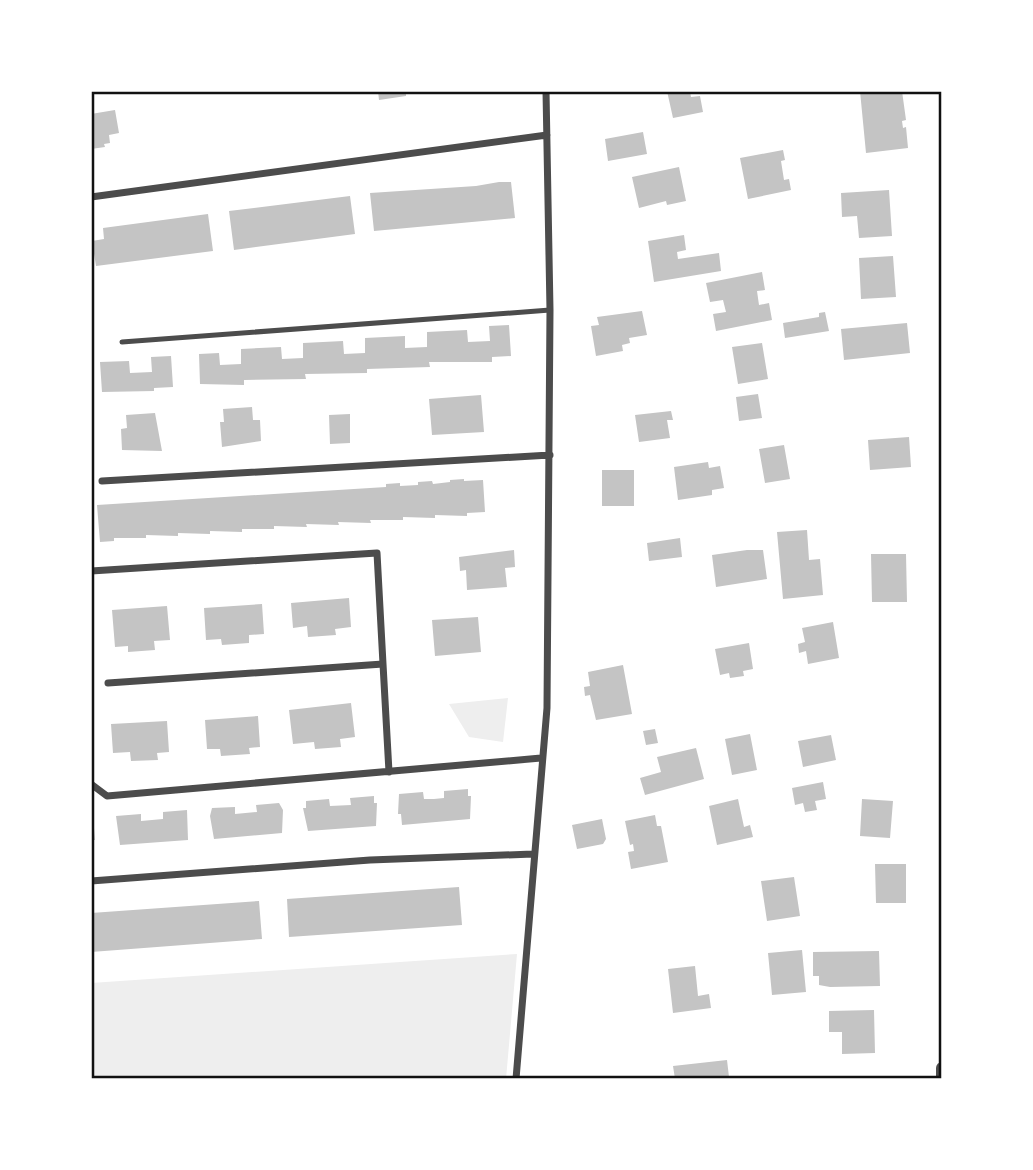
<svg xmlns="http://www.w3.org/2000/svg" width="1033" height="1170" font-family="'Source Sans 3',sans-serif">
  <rect width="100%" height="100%" fill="#fff"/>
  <path fill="#eee" d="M508,698L503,742L469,737L449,704Z
    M517,954L506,1079H91V983Z"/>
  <path fill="#c4c4c4" d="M378,91H406V96L379,100Z
    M667,91H690L691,97L700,96L703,112L673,118Z
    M860,91H902L906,120L902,121L903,128L906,127L908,148L866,153Z
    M115,110L119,133L109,135L110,143L104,144L105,147L91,149V114Z
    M643,132L647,154L608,161L605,139Z
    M783,150L785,160L781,161L784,180L789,179L791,190L748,199L740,158Z
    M679,167L686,201L667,205L666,201L639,208L632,177Z
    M499,182H511L515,218L374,231L370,193L476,186Z
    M889,190L892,236L859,238L857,216L842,217L841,193Z
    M350,196L355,234L234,250L229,211Z
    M208,214L213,251L96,266L92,241L104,239L103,228Z
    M684,235L686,250L677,252L678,259L719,253L721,271L654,282L648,241Z
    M893,256L896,297L861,299L859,258Z
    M762,272L765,290L757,291L759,305L769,303L772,320L716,331L713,314L726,312L723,300L710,302L706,283Z
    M642,311L647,335L629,338L630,343L622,345L623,351L596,356L591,326L599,325L597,317Z
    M825,312L829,331L785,338L783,323L819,317V313Z
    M907,323L910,353L844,360L841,329Z
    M509,325L511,356L492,357V362H429L430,367L367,369V373L305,374L306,379L244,380V385L200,384L199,354L219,353L220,365L241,364V349L281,347L282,359L303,358V343L343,341L344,354L365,353V338L405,336V348L427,347V332L467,330L468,342L490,341L489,326Z
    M762,343L768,379L738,384L732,347Z
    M171,356L173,387L154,388V391L102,392L100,362L129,361L130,373L152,372L151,357Z
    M758,394L762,418L739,421L736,397Z
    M481,395L484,432L432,435L429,399Z
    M252,407L253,420H260L261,441L222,447L220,422H224L223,409Z
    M671,411L673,420H667L670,438L639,442L635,415Z
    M155,413L162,451L122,450L121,429L127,428L126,415Z
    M350,414V443L330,444L329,415Z
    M909,437L911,467L870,470L868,440Z
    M784,445L790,479L765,483L759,449Z
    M708,462L709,468L720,466L724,488L712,490V495L678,500L674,467Z
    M602,470H634V506H602Z
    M464,479V481L483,480L485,512L467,513V516L435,515V518L403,517V520H370L371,523L338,522L339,525L306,524L307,527L274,526V529H242V532L210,531V534L178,533V536L146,535V538H114V541L100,542L97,505L386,487V484L400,483V486L418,485V482L432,481L433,484L450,482V480Z
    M807,530L809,560L820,559L823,595L783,599L777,532Z
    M680,538L682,557L649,561L647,543Z
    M514,550L515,567L505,568L507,587L467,590L466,570L460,571L459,557Z
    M747,550H763L767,579L716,587L712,555Z
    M871,554H906L907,602H872Z
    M349,598L351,627L335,629L336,635L308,637L307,626L293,628L291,603Z
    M262,604L264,634L249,635V643L222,645L221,639L206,640L204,608Z
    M167,606L170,640L154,641L155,650L128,652V646L115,647L112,610Z
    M478,617L481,652L435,656L432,620Z
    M833,622L839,658L808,664L806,651L799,653L798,644L805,642L802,628Z
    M749,643L753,669L743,671L744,676L730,678L729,673L720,675L715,649Z
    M623,665L632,714L596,720L590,695L585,696L584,687L590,686L588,672Z
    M351,703L355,737L340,739L341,747L315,749L314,742L293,744L289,710Z
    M258,716L260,747L249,748L250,754L221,756L220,749H207L205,720Z
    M167,721L169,752L157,753L158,760L131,761L130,752L113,753L111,724Z
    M655,729L658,743L646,745L643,731Z
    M750,734L757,770L732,775L725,739Z
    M831,735L836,760L803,767L798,741Z
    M696,748L704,779L645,795L640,778L661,772L657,757Z
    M823,782L826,799L815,801L817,810L805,812L803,803L795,805L792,788Z
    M468,789V796H471L470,819L402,825L401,814H398L399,794L423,792L424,799H434L444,798V791Z
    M374,796V803H377L376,826L308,831L303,808H306V801L329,799L330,806L351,805L350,798Z
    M738,799L744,827L750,825L753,837L717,845L709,806Z
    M862,799L893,801L890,838L860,836Z
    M279,803L283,810L282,833L214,839L210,816L212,808L235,807V814L257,812L256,805Z
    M187,810L188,840L120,845L116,816L141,814V821L163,819V812Z
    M655,815L657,826H661L668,862L631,869L628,852L634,851L633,844L630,845L625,821Z
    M91,816H93L95,840H91Z
    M602,819L606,839L603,844L577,849L572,825Z
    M875,864H906V903H876Z
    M794,877L800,916L767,921L761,881Z
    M459,887L462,925L289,937L287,899Z
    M259,901L262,939L91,952V913Z
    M802,950L806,992L772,995L768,953Z
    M879,951L880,986L830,987L819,985V976H813V952Z
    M695,966L698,996L709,994L711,1008L673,1013L668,969Z
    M874,1010L875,1053L842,1054V1032H829V1011Z
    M727,1060L729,1077L675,1079L673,1066Z"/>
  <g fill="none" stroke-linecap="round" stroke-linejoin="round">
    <path stroke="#4c4c4c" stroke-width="5" d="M122,342L550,310"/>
    <path stroke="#4c4c4c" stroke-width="7" d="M91,197L547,135
      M102,481L550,455
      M91,571L377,553L383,664
      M108,683L383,664L389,772
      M91,784L107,796L541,758
      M91,881L370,860L533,854
      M516,1079L547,708L550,310L546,91"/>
    <path stroke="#4c4c4c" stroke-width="12" d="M942,1079V1068"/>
  </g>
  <rect width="1033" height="1170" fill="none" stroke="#ffffff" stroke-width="186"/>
  <rect x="93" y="93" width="847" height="984" fill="none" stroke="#111" stroke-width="2.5"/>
</svg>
